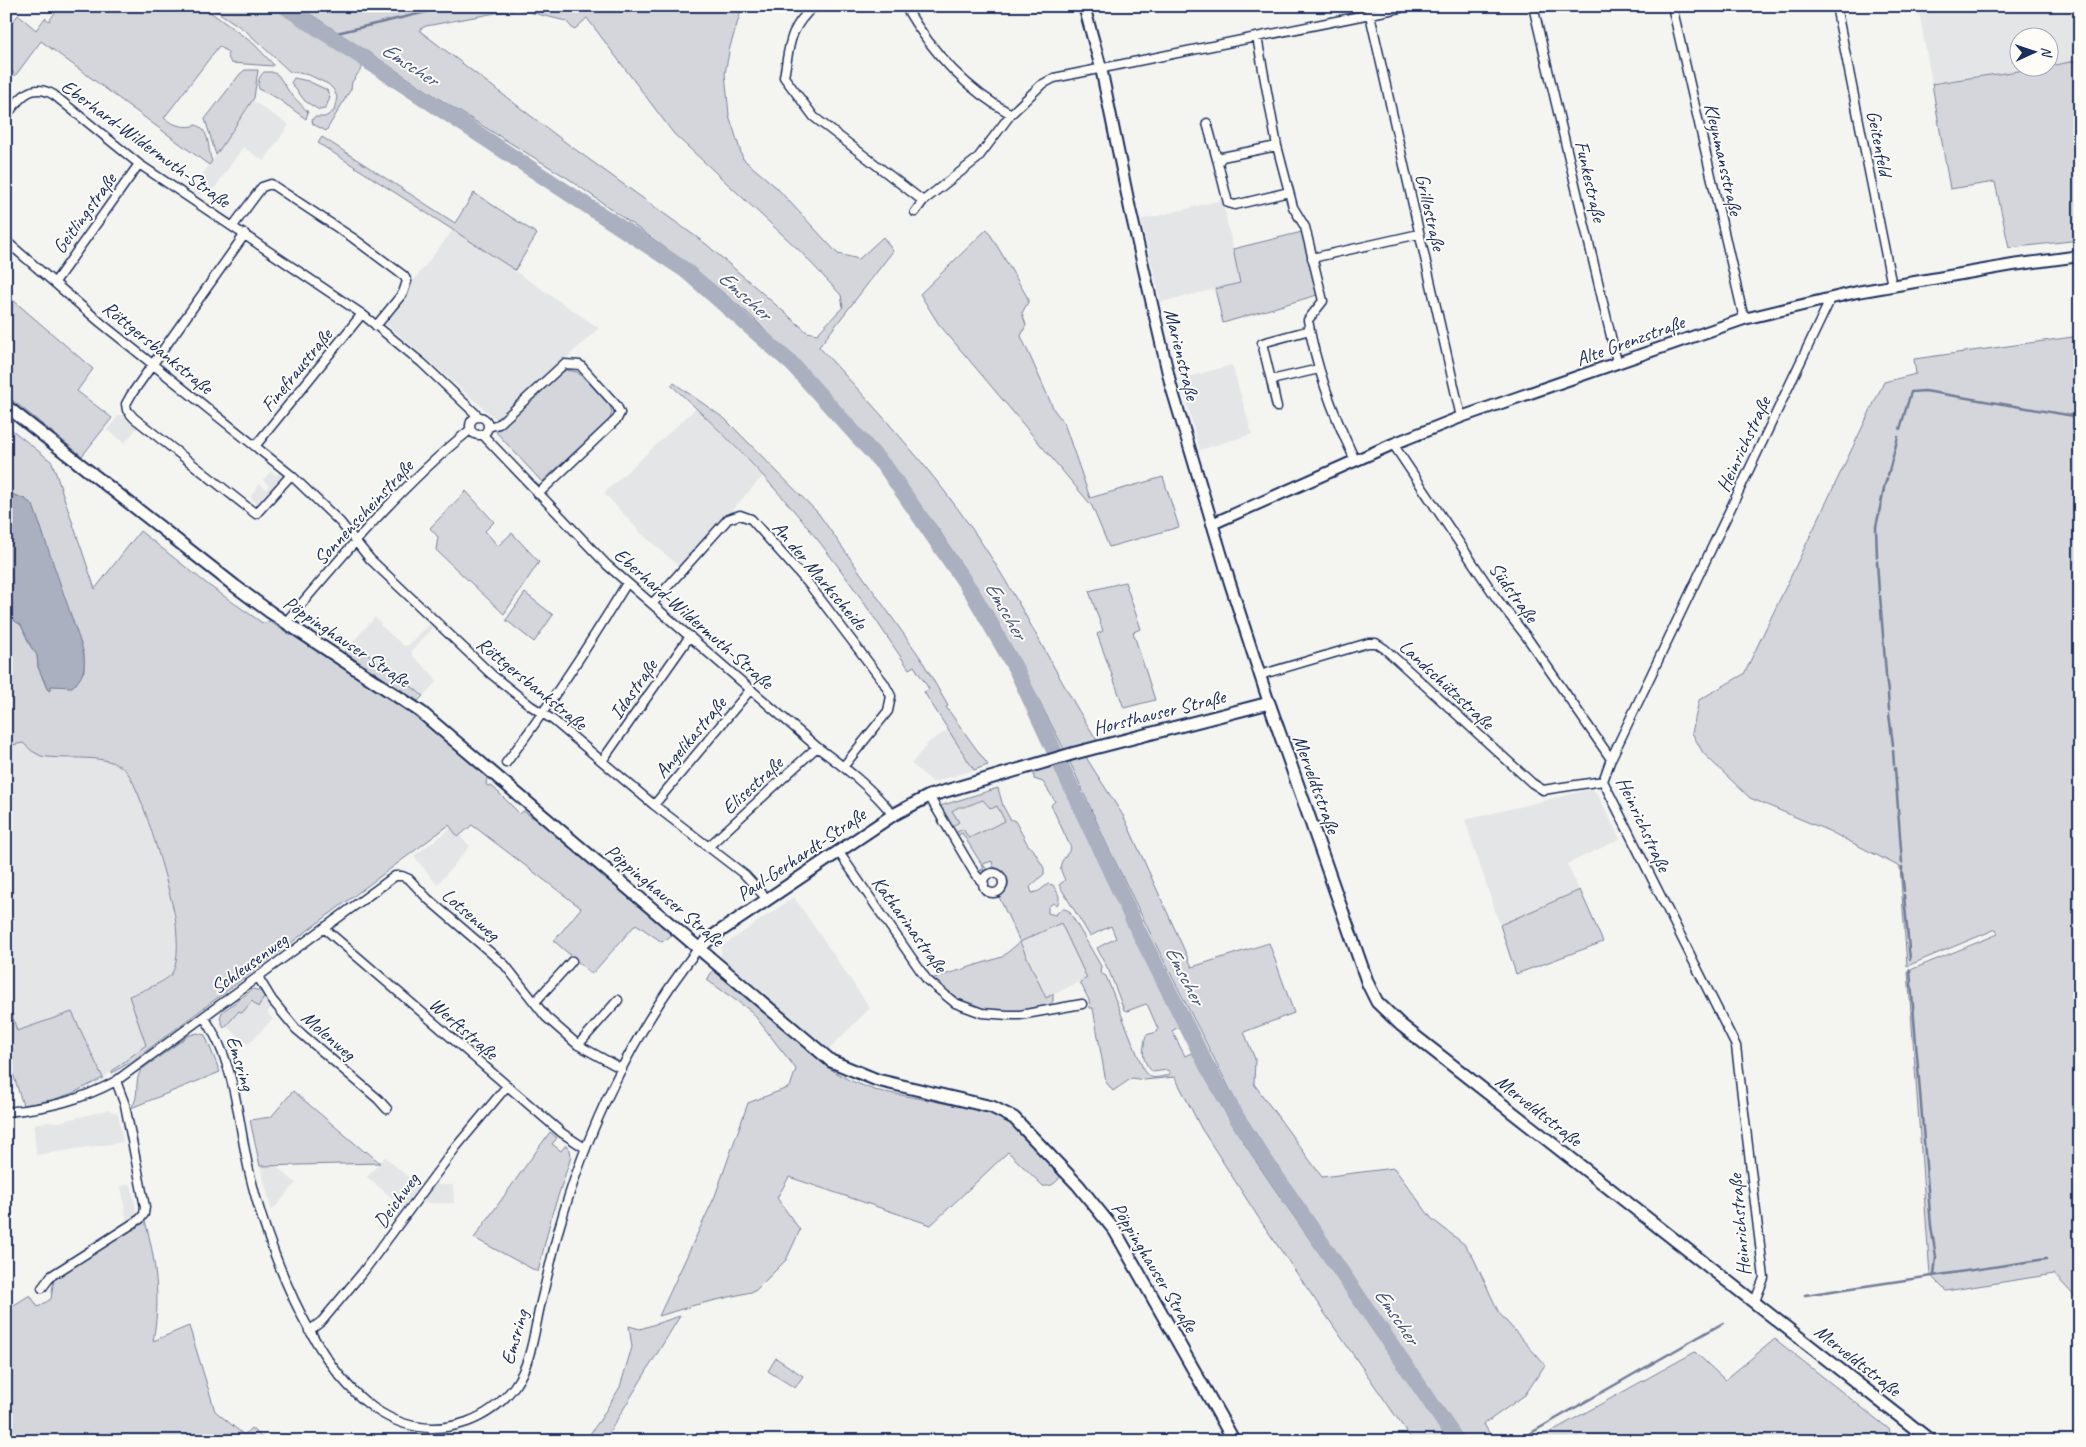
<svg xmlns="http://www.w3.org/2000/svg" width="2086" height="1447" font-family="Caveat,sans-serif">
  <rect width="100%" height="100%" fill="#f4f4f1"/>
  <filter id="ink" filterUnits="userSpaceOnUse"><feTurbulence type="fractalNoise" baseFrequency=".02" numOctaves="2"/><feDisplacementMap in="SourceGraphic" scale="10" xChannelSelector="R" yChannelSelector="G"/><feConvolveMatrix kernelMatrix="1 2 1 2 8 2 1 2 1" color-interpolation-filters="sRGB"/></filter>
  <g filter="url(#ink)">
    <path fill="#e4e5e6" d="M1918,6H2080V60L2049,67L2048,38H2018V68H2046L1932,84Z
      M253,101L289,125L264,161L243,147L210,195L203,191L200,195L192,190Z
      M474,193L537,234L515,271L599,328L498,421L385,323L386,318L406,294L410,285L453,230Z
      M1222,200L1241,283L1161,302L1141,220Z
      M1232,365L1252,434L1200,450L1180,379Z
      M696,408L763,476L680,567L642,534L604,493Z
      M119,415H127L139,425L125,443L107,430Z
      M271,471L276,476L280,472L284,475V479L259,505L250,497L260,484L266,489L269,486L263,480Z
      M375,617L381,623L380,625L404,646L409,645L430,624L433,627L411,651L413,656L435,677L434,678L437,681L423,696L394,672L382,666L370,655L356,650L350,645Z
      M948,730L974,770L933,782L911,764L929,742Z
      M23,743L32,751L51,758L107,759L125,769L139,794L169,890L177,939L176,960L172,974L157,984L129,996L146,1045L103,1078L72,1012L17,1031L6,995V746Z
      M1592,789L1598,795L1620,839L1567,864L1603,942L1516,974L1465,820Z
      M983,800L997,806L1005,821L969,838L963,829L955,833L951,827L959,822L952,811L971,803L976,804Z
      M451,828L470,846L437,885L414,856Z
      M794,897L870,1008L827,1051L719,959L721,958V947Z
      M1061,923L1087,978L1046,998L1020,942Z
      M265,995L272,1007L267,1013L273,1019L248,1044L226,1026L239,1011L242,1013L252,1001L258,1006Z
      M108,1110L118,1114L123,1142L36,1155L34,1128L36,1123L59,1122Z
      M385,1157L419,1186L404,1208L367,1177Z
      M260,1166H276L296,1183L272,1211Z
      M435,1182L439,1185H453L454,1203H420Z
      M131,1184L137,1215L127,1222L121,1186Z"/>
    <path fill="#d4d6db" stroke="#78829c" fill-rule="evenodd" d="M60,6H202L254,44L273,64V66L231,63L227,55L229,53L219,46L164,118C172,125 186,129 196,125C211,131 207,149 212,161L209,165L41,41L15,76L6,59V30L18,15L36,30L45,18L49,21Z
      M209,6H273L364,65L352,82L351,89L326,131L313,124L312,120L314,117H325L334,111L337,97L334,90L328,84L309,75L289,71L246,31Z
      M298,6H739L741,11L730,47L725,73L729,115L743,159L776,187L838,254L859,259L883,237L893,251L819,347C874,406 929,466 975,533C1021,599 1054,674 1098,742L1065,751L996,618L939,530L880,452L803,368L752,317L695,269L569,179L452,107ZM517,9L566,21L574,30L587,18L674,134L799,250L841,295L843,307L817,334L807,332L706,244L565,142L420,31V29L426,26Z
      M2080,60V240L2009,248L1995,182L1950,189L1932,84C1982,75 2031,71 2080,60Z
      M245,70H258L254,98L216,155L205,119L240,74Z
      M264,72H272L278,75L290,93L308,112L306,119L277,98L260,90C256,85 259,76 264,72Z
      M294,78L308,81L327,90L330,98L325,109L319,110L305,101L291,83Z
      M322,137L455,223L474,193L537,234L515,270L318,143Z
      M987,229L1029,300L1022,313L1026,325L1021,336L1054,410L1064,423L1090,498L1163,477L1179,527L1109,547L1092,506L938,323L920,294Z
      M1302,232L1317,295L1223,323L1215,289L1240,283L1233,249Z
      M6,294L93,369L77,391L112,418L82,456L6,395Z
      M2080,336V1302L2054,1274L1946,1291L1930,1275L1908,971L1998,934L1996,929L1907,966L1900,867L1829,831L1750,798L1703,753L1692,733L1699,700L1744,674L1884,382L1916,374L1914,359Z
      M566,370L577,372L589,383L610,406L612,412L610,419L542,482L496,432L561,373Z
      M674,383L725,419L818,513L920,657L948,706L946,707L988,765L974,770L924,692L929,689L914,666L909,669C886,636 864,601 840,569C791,502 733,441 671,385Z
      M6,425L52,462L95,589L140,531L211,587L261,622L263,624L269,621L289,634L292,633L408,710L485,775L487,778L486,785L493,787L520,814L523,811L538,821L672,935L662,942L636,924L592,974L554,941L581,908L472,825L458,837L449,825L134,1060L112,1073V1071L146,1045L129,996C139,992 167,982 172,973C180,961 177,931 175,917C170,891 141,785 125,770C107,752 65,761 41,756L32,751L23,743L6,746V615L21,625L31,647L37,655L38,667L47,689L51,686L76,684L84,671V654L51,563L41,527L25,499L6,492Z
      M466,491L494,522L485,531L498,546L512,533L539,562L504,614L436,550L438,537L430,528Z
      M1125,582L1141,629L1133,632L1155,700L1124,708L1097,634L1103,631L1089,591Z
      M525,593L553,615L534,642L506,620Z
      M350,645L356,650L370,655L382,666L394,672L423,696L418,701L344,652Z
      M1087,755V759L1124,817L1192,967L1269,943L1294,1013L1244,1032L1255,1059L1254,1084L1322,1177L1394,1168L1432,1219L1464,1244L1473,1257L1499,1313L1545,1365L1525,1395L1484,1424L1494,1441H1464L1332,1250L1240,1109L1162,957L1107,845L1069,760Z
      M1055,764L1180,1026L1172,1031L1185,1056L1193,1052C1221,1112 1259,1167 1297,1221C1347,1294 1399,1366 1448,1441H1413L1262,1223L1201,1128L1175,1077L1144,1080L1132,1078L1113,1091L1106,1082L1093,1008H1090L1089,1000L1080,982L1087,978L1061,923L1020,942L1046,998L1053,994V1001C1048,1008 1040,1008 1032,1009C992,1017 962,1006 931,979L1002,957L1020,942L999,897L1008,887C1009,876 1004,869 993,867L992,861L983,864L987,870L979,871L984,868L962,833L957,836L955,833L963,829L969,838L1005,821L997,806L991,809L983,800L964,807H959L952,811L959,822L951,827L940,810V806L998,788L1003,806L1010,819L1015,821L1028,845L1033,849L1044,868V874L1030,887L1032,893L1039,891L1048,884L1053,885C1057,892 1062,897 1057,905L1053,903L1048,907V913L1055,915C1060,911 1061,906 1069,911L1101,966L1100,973L1106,976L1144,1071C1150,1081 1159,1077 1169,1075L1170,1072L1167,1070L1153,1072C1140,1061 1143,1049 1146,1035L1157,1032L1158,1029L1148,1006L1146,1004L1127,1011L1124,1010L1109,971L1097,948L1116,938L1111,926L1090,936L1059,885L1065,880C1056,862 1062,863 1071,848L1051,805L1055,801L1043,782L1034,779V770Z
      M1580,890L1603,942L1516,974L1500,925Z
      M713,970L826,1063L827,1067L849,1080L874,1090L970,1108L999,1115L1009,1120L1061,1175C1057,1183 1051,1187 1043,1186L1008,1152L931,1225L789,1177L777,1198L800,1230L786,1260L755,1291L695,1305L659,1316L715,1196L748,1103L790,1087L796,1069L751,1011L707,980Z
      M253,989L260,991L265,995L258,1007L252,1001L242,1013L239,1011L224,1028L220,1018L222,1012Z
      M6,995L17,1031L72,1012L103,1078L73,1093L52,1100L23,1105L6,1052Z
      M197,1033L205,1035L220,1072L131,1108C141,1096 133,1083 141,1070L188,1036Z
      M293,1091L365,1152L366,1151L380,1163L260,1166L250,1120L271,1117Z
      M550,1132L557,1138L552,1144L561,1151L566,1145L570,1150L571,1157L552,1214L538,1272L474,1238Z
      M145,1221C156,1260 161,1300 153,1341L189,1326L215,1411L244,1435L251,1428L266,1441H6V1310L30,1295L38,1307L51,1299L54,1278Z
      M680,1316L604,1441H585L600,1420L620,1387L632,1347L629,1326L640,1329Z
      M1775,1339L1889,1429L1893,1441H1534L1695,1352L1725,1380Z
      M776,1358L803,1376L795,1388L768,1371Z"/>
    <path fill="#aab0bf" stroke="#717c98" d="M6,492L25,499L33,505L82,647C86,662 86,676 72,687L51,686L50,691L48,690L38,667L37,655L31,647L21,625L6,615Z"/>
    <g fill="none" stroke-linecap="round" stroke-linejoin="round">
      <path stroke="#717c98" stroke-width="2.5" d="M328,35L452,6
        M1900,429L1911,392L1925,391L2080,417
        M1888,475L1898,437
        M1884,487L1887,479
        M1877,557L1876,527L1884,489
        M1877,561L1879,593
        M1880,596L1881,608
        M1881,610L1886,674
        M1886,676L1888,692
        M1888,694L1889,710
        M1889,714L1893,745
        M1893,750L1894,765
        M1895,768L1902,863
        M1902,867V870
        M1902,872L1904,891
        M1904,895L1910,960
        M1910,970L1931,1226L1936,1257L1934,1275
        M2078,1254H2080
        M1805,1295L2046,1259
        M1517,1441L1723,1323"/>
      <path stroke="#aab0bf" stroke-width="16" d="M284,6L685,270L792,364L887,469L973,594L1017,671L1136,926L1207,1066L1243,1128L1457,1441"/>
      <g stroke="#1b2f5e" stroke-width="11">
        <path id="minor" d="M814,6C788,30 790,44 784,77L814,117L923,201
          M905,6C931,51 965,89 1011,114
          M1368,6L1461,417
          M1533,6L1617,362
          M1672,6L1744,319
          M1836,6L1892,286
          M1257,37L1277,146L1293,207L1305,227L1323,301L1308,320C1316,369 1334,416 1355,460
          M6,116C19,99 30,81 54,95L139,164L362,314L422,363L479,417
          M1207,123L1218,163
          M1277,146L1222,157L1218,163L1228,203L1235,205L1289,192
          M915,212L923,201L977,159L1011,114L1041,85L1054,78L1410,6
          M233,226L262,187L271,184L353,238L404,276L407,281L403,293L376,326
          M245,234L131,395L126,404L127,410L134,418L256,514L291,475
          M6,241L101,323L291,475L340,522L370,559L491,674L531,706L553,720L654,805L745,875L767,899
          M1312,258L1419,234
          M55,282L139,164
          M1310,330L1262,343L1271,380L1319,369
          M1271,380L1277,407
          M470 426a9 9 0 1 1 18 0a9 9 0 1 1-18 0Z
          M488,427L499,424L564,364L580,365L617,406L620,413L617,419L538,494
          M483,435L607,565L817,747C844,767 872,788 893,815
          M1393,444L1497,599L1526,636L1611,759
          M256,445L362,314
          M652,604L728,519L740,515L751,519L808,583L884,683L891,696L888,711L843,767
          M286,622C343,555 401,485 470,430
          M1260,675L1368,643H1376L1385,649L1532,783L1543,790L1603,781
          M602,761L690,636
          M506,763C550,705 589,645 627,583
          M929,796L975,874L984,884
          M654,805L751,689
          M708,847L817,747
          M838,851L927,980L955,1003L982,1013L1008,1015H1020L1082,1004
          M983 883a10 10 0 1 1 20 0a10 10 0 1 1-20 0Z
          M324,928L562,1133L585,1148
          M258,977L272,1000L296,1029L378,1099L387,1109
          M535,1002L572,961
          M204,1017C237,1065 237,1120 250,1175C262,1225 285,1287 310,1331C342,1389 394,1447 467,1422C486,1415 502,1403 514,1387C531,1364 534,1333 540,1306C546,1281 552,1256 558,1232C586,1131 633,1031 698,949
          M578,1045L618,1000
          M6,1112C48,1108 79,1101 116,1081L395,876H402L409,879L428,899L505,965L546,1017L578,1045L622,1069
          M42,1288L51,1276L140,1219L144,1214L145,1207L125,1105L116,1081
          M1755,1301L1764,1278L1736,1046L1603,781L1611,759L1831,298
          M309,1331L322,1321L363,1272L456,1147L507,1086"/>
      </g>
      <g stroke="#1b2f5e" stroke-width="14">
        <path id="tertiary" d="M1084,6L1101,68L1130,209L1171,386L1230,583L1269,703
          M1212,524L1393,444L1461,417L1744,319L1857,292L2013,265L2080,256"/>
      </g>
      <g stroke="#1b2f5e" stroke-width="15">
        <path id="secondary" d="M6,406L235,586L270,612L421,712L831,1061L877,1080L992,1107L1014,1118L1078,1185L1115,1231L1234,1441
          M698,949L713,936L893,815L929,796L1075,753L1269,703L1368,984L1377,1002L1401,1025L1931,1441"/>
      </g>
      <use href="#minor" stroke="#fdfcf7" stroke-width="8"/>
      <use href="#tertiary" stroke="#fdfcf7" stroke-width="10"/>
      <use href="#secondary" stroke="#fdfcf7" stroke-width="11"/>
    </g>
  </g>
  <g text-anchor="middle" stroke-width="4" stroke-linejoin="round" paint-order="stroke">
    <g font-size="20" fill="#1b2f5e" stroke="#fdfcf7">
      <text transform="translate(146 143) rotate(36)" y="7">Eberhard-Wildermuth-Straße</text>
      <text transform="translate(1880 143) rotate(79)" y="7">Geitenfeld</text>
      <text transform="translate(1724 159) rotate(77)" y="7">Kleynmansstraße</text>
      <text transform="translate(1591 181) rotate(77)" y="7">Funkestraße</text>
      <text transform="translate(1431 212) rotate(77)" y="7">Grillostraße</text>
      <text transform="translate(84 213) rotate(-54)" y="7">Geitlingstraße</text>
      <text transform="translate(1630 340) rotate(-20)" y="7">Alte Grenzstraße</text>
      <text transform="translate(158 347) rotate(39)" y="7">Röttgersbankstraße</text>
      <text transform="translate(1182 354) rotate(76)" y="7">Marienstraße</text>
      <text transform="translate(296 370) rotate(-51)" y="7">Finefraustraße</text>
      <text transform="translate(1743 444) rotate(-65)" y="7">Heinrichstraße</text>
      <text transform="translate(363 512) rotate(-47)" y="7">Sonnenscheinstraße</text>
      <text transform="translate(820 575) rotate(50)" y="7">An der Markscheide</text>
      <text transform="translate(1514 592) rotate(54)" y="7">Südstraße</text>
      <text transform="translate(694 618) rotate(41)" y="7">Eberhard-Wildermuth-Straße</text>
      <text transform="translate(347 641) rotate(34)" y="7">Pöppinghauser Straße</text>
      <text transform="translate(532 683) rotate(39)" y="7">Röttgersbankstraße</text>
      <text transform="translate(1447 684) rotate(43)" y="7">Landschützstraße</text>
      <text transform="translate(633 689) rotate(-55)" y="7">Idastraße</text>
      <text transform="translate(1159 712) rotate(-14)" y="7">Horsthauser Straße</text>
      <text transform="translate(690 737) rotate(-50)" y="7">Angelikastraße</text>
      <text transform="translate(1317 784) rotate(70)" y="7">Merveldtstraße</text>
      <text transform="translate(752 785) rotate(-43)" y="7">Elisestraße</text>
      <text transform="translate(1644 824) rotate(65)" y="7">Heinrichstraße</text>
      <text transform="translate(801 854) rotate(-34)" y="7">Paul-Gerhardt-Straße</text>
      <text transform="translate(665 895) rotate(40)" y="7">Pöppinghauser Straße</text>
      <text transform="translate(471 914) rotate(41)" y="7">Lotsenweg</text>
      <text transform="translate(910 924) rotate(54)" y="7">Katharinastraße</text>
      <text transform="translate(249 963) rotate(-36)" y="7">Schleusenweg</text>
      <text transform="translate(464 1028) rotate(41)" y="7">Werftstraße</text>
      <text transform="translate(329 1035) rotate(41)" y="7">Molenweg</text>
      <text transform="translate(241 1063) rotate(73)" y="7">Emsring</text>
      <text transform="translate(1539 1110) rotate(38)" y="7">Merveldtstraße</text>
      <text transform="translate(396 1200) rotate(-54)" y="7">Deichweg</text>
      <text transform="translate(1739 1225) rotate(-95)" y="7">Heinrichstraße</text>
      <text transform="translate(1155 1267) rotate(59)" y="7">Pöppinghauser Straße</text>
      <text transform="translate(514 1337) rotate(-74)" y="7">Emsring</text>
      <text transform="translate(1858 1360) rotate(38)" y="7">Merveldtstraße</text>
    </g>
    <g font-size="21" font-style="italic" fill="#46567b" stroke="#fdfcf7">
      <text transform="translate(410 64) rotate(33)" y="7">Emscher</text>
      <text transform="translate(745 295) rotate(42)" y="7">Emscher</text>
      <text transform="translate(1006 610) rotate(60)" y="7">Emscher</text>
      <text transform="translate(1185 975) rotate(63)" y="7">Emscher</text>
      <text transform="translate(1397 1316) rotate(56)" y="7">Emscher</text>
    </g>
  </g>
  <rect width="2086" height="1447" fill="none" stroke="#fdfcf7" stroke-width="25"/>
  <rect x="12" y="12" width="2061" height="1422" fill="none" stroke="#1b2f5e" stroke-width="2" filter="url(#ink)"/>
  <g transform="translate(2034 52) rotate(87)"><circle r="24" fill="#fdfcf7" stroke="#a3aaba"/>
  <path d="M0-4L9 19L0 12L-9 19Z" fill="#1b2f5e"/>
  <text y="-8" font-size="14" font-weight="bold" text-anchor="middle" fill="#1b2f5e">N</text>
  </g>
</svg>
